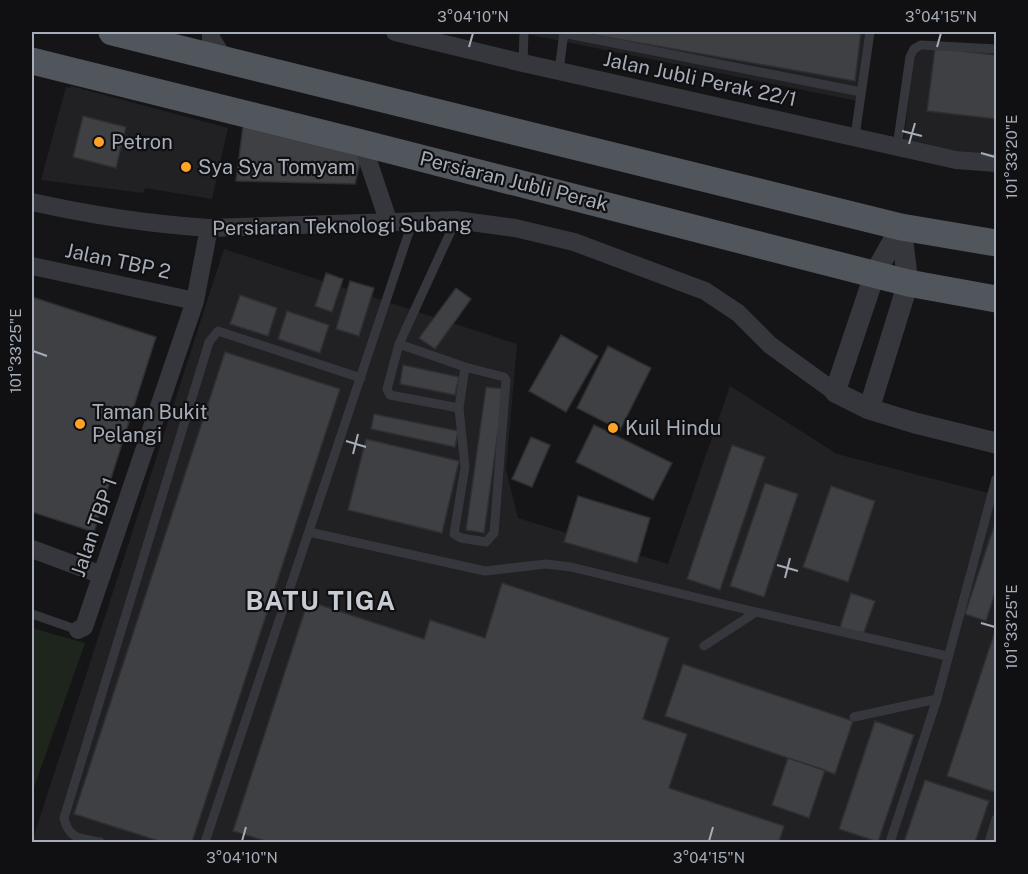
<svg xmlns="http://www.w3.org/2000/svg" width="1028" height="874" font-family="'Public Sans',sans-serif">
  <rect width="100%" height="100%" fill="#151517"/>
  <path fill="#212124" d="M517,32H867L857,101Z
    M926,49L996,54V154L957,151L904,140L913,62L918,52Z
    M71,86L228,128L212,199L145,188L143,193L41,180L66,87L71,88Z
    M224,249L517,344L506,470L518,518L668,564L730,386L837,454L996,495V842H32Z"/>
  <path fill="#1d251d" d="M32,628L85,643L32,793Z"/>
  <path fill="#3f4044" stroke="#2f2f33" stroke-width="1.5" d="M577,32H861L855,81Z
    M935,48L996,55V119L927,111Z
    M83,116L126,127L116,168L73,157Z
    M243,126L362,154L355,184L236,181Z
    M326,273L343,279L332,312L315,306Z
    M350,281L374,288L359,336L336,329Z
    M456,288L471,299L435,349L419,338Z
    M240,295L277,308L268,336L230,324Z
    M32,297L156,337L94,532L32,512Z
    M287,311L329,325L320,353L278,339Z
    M561,335L598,356L566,412L529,391Z
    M608,346L651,368L620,430L577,408Z
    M225,352L340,389L192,842H162L74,814Z
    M403,365L459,377L455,395L400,384Z
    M486,387L504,389L484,533L466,530Z
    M374,414L458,431L455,447L371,429Z
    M594,425L672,463L653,500L576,462Z
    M531,437L550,445L532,487L512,479Z
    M366,439L459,461L442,533L348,510Z
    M732,445L765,457L720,590L687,579Z
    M765,483L798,494L764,597L730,586Z
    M831,486L875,501L848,582L803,567Z
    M578,496L650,518L637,563L564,542Z
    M996,520V590L986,621L965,614Z
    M502,583L669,638L643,719L687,734L669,788L784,826L779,842H269L233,831L308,601L424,639L430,620L485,638Z
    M851,593L875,601L863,635L840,627Z
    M996,628V786L994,792L947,776Z
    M683,664L853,721L835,774L665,716Z
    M875,721L914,735L878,842L839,829Z
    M788,758L825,770L809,818L772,805Z
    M925,780L989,801L975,842H904Z"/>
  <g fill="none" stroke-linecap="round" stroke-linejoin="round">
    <path stroke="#36373c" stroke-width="9" d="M563,33L861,92
      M523,63L524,32
      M559,71L564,32
      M855,136L870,32
      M897,147L910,57L914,49L921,45L996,49
      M456,220L399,344L465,367L504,377L506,380L494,533L486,542L461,538L454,534L465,467L459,408L465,367
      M399,344L387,389L390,395L459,408
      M309,532L485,571L546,564L571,567L756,612L947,656
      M32,614L78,630
      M704,646L756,612
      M854,717L937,699
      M100,842C81,838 69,840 64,818L209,342L218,331L361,378
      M205,842L413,220
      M890,842L937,699L996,479
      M989,842L996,819"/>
    <path stroke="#36373c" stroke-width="18" d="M211,32V38L225,60
      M395,32L523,63L956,160L996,163
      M362,143L389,223
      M32,202C90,215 149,224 209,228L456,220L515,228L574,242L705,291L738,313L770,345L835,392
      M32,266L195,301
      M32,549L102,575
      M78,630L84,627L195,301L209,228"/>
    <path stroke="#36373c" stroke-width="21" d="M901,227L875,273L835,392L869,409L915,423L996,443
      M869,409L908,283L901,227"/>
    <path stroke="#51555c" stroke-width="27" d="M112,32L901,227L996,243
      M32,61L362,143L908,283L996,299"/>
  </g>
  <path fill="none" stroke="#a6adb8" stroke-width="2" d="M469,47L473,33M937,47L941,33M902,131L922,136M909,144L915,123M981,153L995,157M33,351L47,356M346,441L366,447M353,454L358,434M777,565L798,571M785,578L790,558M981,623L995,627M242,841L246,827M709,841L713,827"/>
  <g fill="#ffa225" stroke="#101012" stroke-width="2">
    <circle cx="99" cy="142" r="6"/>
    <circle cx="186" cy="167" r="6"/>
    <circle cx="80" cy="424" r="6"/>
    <circle cx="613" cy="428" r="6"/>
  </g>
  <g text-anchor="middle" stroke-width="4.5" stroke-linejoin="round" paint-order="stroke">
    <g font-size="20" fill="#a6adb8" stroke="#101012">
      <text transform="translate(700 79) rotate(12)" y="7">Jalan Jubli Perak 22/1</text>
      <text transform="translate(514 181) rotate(14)" y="7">Persiaran Jubli Perak</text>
      <text transform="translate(342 226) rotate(-1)" y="7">Persiaran Teknologi Subang</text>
      <text transform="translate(118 261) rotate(12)" y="7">Jalan TBP 2</text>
      <text transform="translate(94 527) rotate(-71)" y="7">Jalan TBP 1</text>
    </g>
    <g font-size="20" fill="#a6adb8" stroke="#101012" text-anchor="start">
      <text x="111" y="149">Petron</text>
      <text x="198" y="174">Sya Sya Tomyam</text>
      <text x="92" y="419">Taman Bukit<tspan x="92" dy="23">Pelangi</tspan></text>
      <text x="625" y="435">Kuil Hindu</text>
    </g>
    <g font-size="26" font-weight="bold" letter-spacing="1.5" fill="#c7ccd4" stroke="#101012">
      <text x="321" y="610">BATU TIGA</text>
    </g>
  </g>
  <rect width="1028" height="874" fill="none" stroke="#101012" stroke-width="66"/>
  <rect x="33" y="33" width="962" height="808" fill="none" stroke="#a6adb8" stroke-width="2"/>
  <g font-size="15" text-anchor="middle" fill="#a6adb8">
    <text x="473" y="22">3°04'10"N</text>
    <text x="941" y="22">3°04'15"N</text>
    <text transform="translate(1012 157) rotate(-90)" y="5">101°33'20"E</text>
    <text transform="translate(16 351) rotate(-90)" y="5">101°33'25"E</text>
    <text transform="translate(1012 627) rotate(-90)" y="5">101°33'25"E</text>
    <text x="242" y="863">3°04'10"N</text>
    <text x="709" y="863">3°04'15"N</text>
  </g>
</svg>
